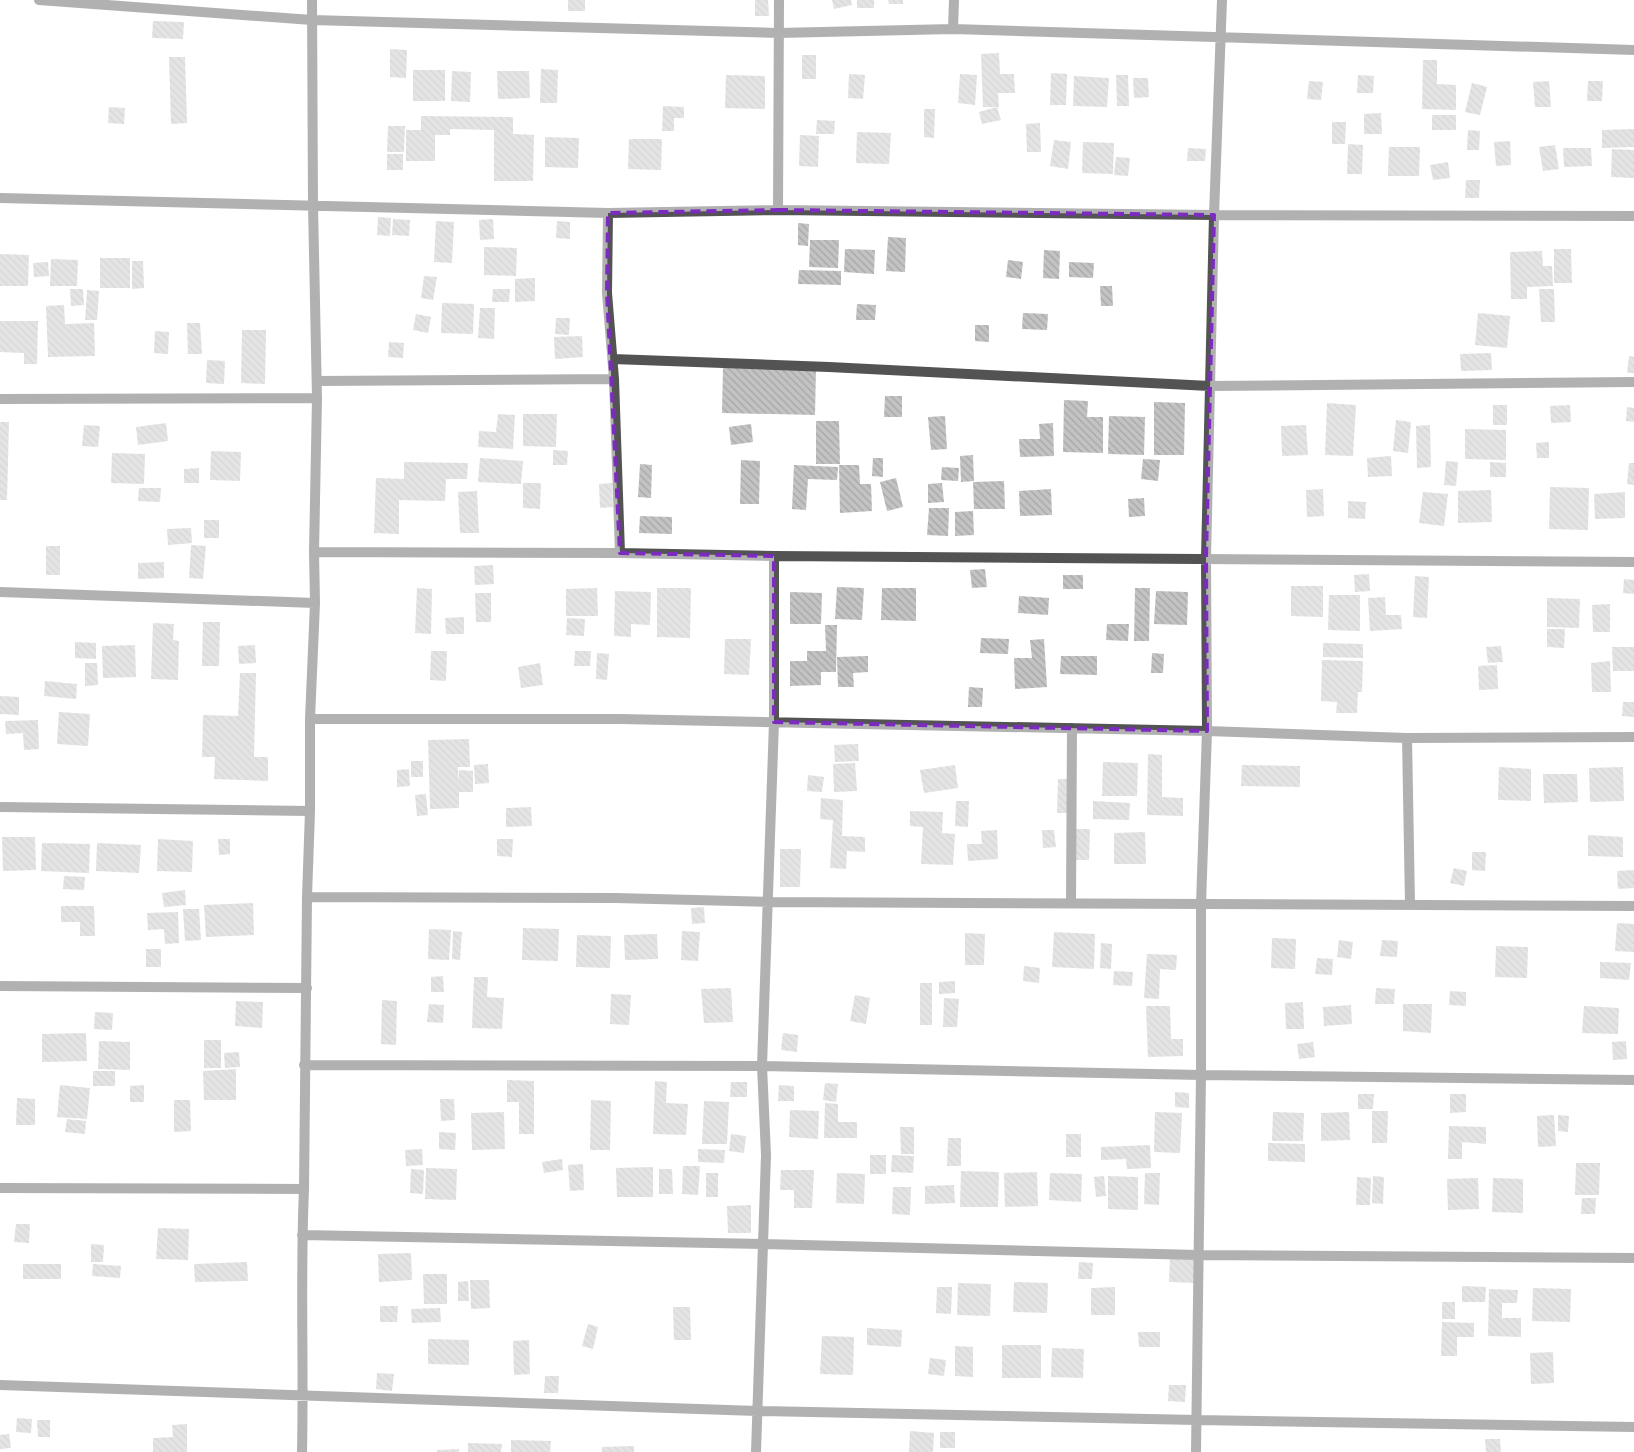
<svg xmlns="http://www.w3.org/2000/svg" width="1634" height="1452" font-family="'Archivo Narrow',sans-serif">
  <defs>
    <pattern id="building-back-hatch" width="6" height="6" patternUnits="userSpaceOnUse" patternTransform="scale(1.25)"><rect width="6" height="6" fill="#c3c3c3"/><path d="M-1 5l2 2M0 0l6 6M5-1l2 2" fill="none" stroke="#a6a6a6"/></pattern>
  </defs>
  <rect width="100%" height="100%" fill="#fff"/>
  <path fill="url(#building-back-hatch)" d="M568,0H585V11H568Z
    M755,0H768L769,16H755Z
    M832,0H851L852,5L834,9Z
    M857,0H874V8H857Z
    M888,0H903V4H889Z
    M153,21L184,22L183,39L152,38Z
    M390,49L407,50L406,78L390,77Z
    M999,53L1000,74H1014L1015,93H998L999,107H983L981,54Z
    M802,55H816V79H802Z
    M169,57H185L187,123L171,124Z
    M1423,60H1437V84L1456,85V110L1422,109Z
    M541,69L558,70L557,103H540Z
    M413,70H445V101H413Z
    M452,71L471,72L470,102L451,101Z
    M497,71H529L530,98L498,99Z
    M1051,73L1067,74L1066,105H1050Z
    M849,74L865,75L863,99L848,98Z
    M960,74L977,75L975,105L958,103Z
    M726,75L765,76V109L725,108Z
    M1116,75H1128L1129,106H1117Z
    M1358,75L1374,76L1373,93H1357Z
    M1074,76L1109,78L1107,107L1073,106Z
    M1133,78H1148L1149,97L1134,98Z
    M1309,81L1323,82L1321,100L1307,99Z
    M1549,81L1551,107H1535L1533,82Z
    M1588,81H1603L1602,101H1587Z
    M1472,83L1487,87L1480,115L1465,112Z
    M663,106L684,107V118H674V131H662Z
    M109,107L125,108L124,124L108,123Z
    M997,107L1001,120L982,124L979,112Z
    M924,109H935L934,138L924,137Z
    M1381,113L1382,134H1364V114Z
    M1432,115H1456V130H1432Z
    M421,116L513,117V134L534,135L533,181H494V130L450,129V135H435V161H406V130H421Z
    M817,120L835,121L834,134H816Z
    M1332,122H1346L1345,144H1332Z
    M1040,123L1041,152H1027L1026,124Z
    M388,126H405L404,152H387Z
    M1634,129V147L1602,148V130Z
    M1468,130L1480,131L1479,150H1467Z
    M857,132L891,133L889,164L856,163Z
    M800,135L819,136L818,167L799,166Z
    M545,137L579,138L578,168L545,167Z
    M629,139H662L661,170L628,169Z
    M1054,140L1071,142L1068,169L1050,166Z
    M1510,141L1511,165L1496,166L1494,142Z
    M1083,142L1114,143L1113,174L1082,173Z
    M1348,144L1363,145L1362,174H1347Z
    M1555,145L1559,169L1543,171L1539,147Z
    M1389,147H1420L1419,176H1388Z
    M1188,148L1206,149L1205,161H1187Z
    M1563,148H1591L1592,166L1564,167Z
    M1612,149L1634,150V178L1611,177Z
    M387,154H403V170H387Z
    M1116,157L1130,158L1128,176L1114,175Z
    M1448,162L1450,178L1433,180L1430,165Z
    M1466,180H1480L1479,198H1465Z
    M378,217L391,218L390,236L377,235Z
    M393,219L410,220L409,236L392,235Z
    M493,219L494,239L480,240L479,220Z
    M436,221L454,222L452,263L434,262Z
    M557,221L570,222V239L556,238Z
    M798,223L809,224L808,246L798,245Z
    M888,237L906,238L905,272L886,271Z
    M810,240H839L838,268L809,267Z
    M484,247L517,248L516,276L484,275Z
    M845,249L875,250L874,274L844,272Z
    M1554,249H1571L1572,283H1554Z
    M1044,250L1060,251L1059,279L1043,278Z
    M1542,251L1543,266H1552L1553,286L1527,287V299H1511L1510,252Z
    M0,254L29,255L28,286H0Z
    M100,258H130V288H100Z
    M51,259L78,260L77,286H50Z
    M1008,260L1023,262L1021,279L1006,277Z
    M132,261H143L144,288L132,289Z
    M48,262L49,276L34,277L33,263Z
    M1069,262L1094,263L1093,278L1069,277Z
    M799,270L841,271V285L798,284Z
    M424,276L437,277L433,300L421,298Z
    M535,278V301L515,302V279Z
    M1100,286H1112L1113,306H1101Z
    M70,289H83L84,305L71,306Z
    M493,289H510L509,302H492Z
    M1539,289H1554L1555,322H1541Z
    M87,290L99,291L97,320H85Z
    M442,303L474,304L473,334L441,333Z
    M857,304L876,305L875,320H856Z
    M64,305L65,324L94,323L95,356L48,357L46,306Z
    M480,308H495L494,339L478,338Z
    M1023,313L1048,314L1047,330L1022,329Z
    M1478,313L1510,316L1507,348L1475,345Z
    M416,314L431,317L428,333L413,330Z
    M556,318H570L569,335L555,334Z
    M0,321H38L37,364H24V353L0,352Z
    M187,323H200L202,354H188Z
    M975,325H989V342L975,341Z
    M242,330H266L265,384L241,383Z
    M155,331L169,332L168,354L154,353Z
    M582,336L583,357L555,359L554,337Z
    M389,342L404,343L403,358L388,357Z
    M1491,353L1492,370L1461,371L1460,354Z
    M1629,356L1634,357V373H1627Z
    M207,360L225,361L224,384L206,383Z
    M723,366L816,368L815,415L722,413Z
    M885,396H902V417H884Z
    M1064,400L1088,401L1087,417H1103V453L1063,452Z
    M1154,402L1185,403L1184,455H1154Z
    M1327,403L1356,405L1353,456L1325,455Z
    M1493,405H1507V425H1493Z
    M1570,405L1571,422L1551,423L1550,406Z
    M1627,407L1634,408V422L1626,421Z
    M498,414L515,415L513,449L478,447L479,431L496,432Z
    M523,414H557L556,447L523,446Z
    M945,416L947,449L931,450L928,417Z
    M1109,416L1145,417L1144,455L1108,454Z
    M1396,420L1411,422L1408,453L1393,451Z
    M816,421H839L840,464H816Z
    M0,422H9L7,500H0Z
    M166,423L168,441L138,445L136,427Z
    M1053,423L1054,456L1020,457L1019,439H1040L1039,424Z
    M751,424L753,442L731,445L729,427Z
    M84,425L100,426L98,447L82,446Z
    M1306,425L1308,455L1282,456L1281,426Z
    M1430,425L1431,467L1417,468L1416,426Z
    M1465,429L1506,430V460L1465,459Z
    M1549,442V458H1537L1536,443Z
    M553,450L568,451L567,465H553Z
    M211,451L241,452L240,481L210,480Z
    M112,453L145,454L144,484L111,483Z
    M973,455L974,481L961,482L960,456Z
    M1391,456L1392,476L1368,477L1367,458Z
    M480,458L523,461L521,484L478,482Z
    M873,458H883V477L872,476Z
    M1143,459L1160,460L1158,481L1141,479Z
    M741,460L760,461L759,504H740Z
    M1446,461L1458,462L1456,486L1444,485Z
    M404,462L468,463L467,479H446L445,501L399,500V534L374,533L376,478L404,479Z
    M1490,462L1506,463V477H1490Z
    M1629,463H1634V485L1627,484Z
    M640,464L652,465L651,498L638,497Z
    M794,465L838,467L837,480L808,479L806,510L792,509Z
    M839,465H859L860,484H871L872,511L840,513Z
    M942,467L959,468L958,481L941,480Z
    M199,468V483H184V469Z
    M896,478L903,507L887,511L880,482Z
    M1004,481L1005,509H974L973,482Z
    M523,483H541L540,509L523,508Z
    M612,483L613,507L600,508L599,484Z
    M942,483L944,502L928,503V484Z
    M1550,487L1589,488L1588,530L1549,529Z
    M139,488H161L160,502L138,501Z
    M1051,489L1052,515L1020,516L1019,491Z
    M1323,489L1324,516L1307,517L1306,490Z
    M1491,490L1492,522L1458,523V491Z
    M477,491L479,533H460L458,492Z
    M1423,492L1448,494L1444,526L1419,523Z
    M1625,492V518L1595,519L1594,494Z
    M1144,498L1145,516L1129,517L1128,499Z
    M1348,501L1366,502L1365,519L1348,518Z
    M929,508H949L948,536L927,535Z
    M973,511L974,535L955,536V512Z
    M640,516L672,517V534L639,533Z
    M204,520H219V538H204Z
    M191,528L192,543L168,545L167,529Z
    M191,545L206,546L203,579L189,578Z
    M46,546H60V575H46Z
    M164,562V578L138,579V563Z
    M493,565L494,584L475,585L474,566Z
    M985,569L987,587L972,588L970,570Z
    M1369,574L1370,591L1355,592L1354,575Z
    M1063,575H1083V589H1063Z
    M1415,576L1429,577L1427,618L1413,617Z
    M1624,579L1634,580V594L1623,593Z
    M1291,586H1323V617L1291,616Z
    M837,587L864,588L862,620L835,619Z
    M417,588L432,589L431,634L415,633Z
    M597,588L598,616H566V589Z
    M657,588H691L690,638L657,637Z
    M882,588H916V621L881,620Z
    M1135,588H1150L1149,641H1134Z
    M615,591L651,592L650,625L631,624V637L614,636Z
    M1156,591L1188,592L1187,625L1154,624Z
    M790,592L822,593L821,624H790Z
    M475,593H491V622H476Z
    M1329,595H1360V631L1328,630Z
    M1019,596L1049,598L1048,615L1018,613Z
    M1385,597L1386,615H1401L1402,629L1370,631L1368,598Z
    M1547,598L1580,599L1579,628L1547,627Z
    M1610,604V632H1593L1592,605Z
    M464,617V634H446L445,618Z
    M567,618L585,619L584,636L566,635Z
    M203,622H220L219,666H202Z
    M153,623L174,624L173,640L179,641L178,680L151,679Z
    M1107,624H1129L1128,641L1106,640Z
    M825,625H837L836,672H821V685L790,686V661H807V651H826Z
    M1547,629H1565L1564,648L1547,647Z
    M981,638L1009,639L1008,654L980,653Z
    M725,639H751L749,675L724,674Z
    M1044,639L1047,687L1015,689L1014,658H1032L1030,640Z
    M75,642L96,643V659L75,658Z
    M1323,643L1363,644V658L1323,657Z
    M135,645L136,677L103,678L102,646Z
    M255,645L256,663L239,664L238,646Z
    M1501,646L1503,662L1488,663L1486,647Z
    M1612,647H1634V671H1613Z
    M431,651H447L446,681L430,680Z
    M575,651H591L590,666H574Z
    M597,653L609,654L607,680L596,679Z
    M1152,653L1164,654L1163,673H1151Z
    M868,656V672L853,673L854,687H838L837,657Z
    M1061,656H1097V675L1060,674Z
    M1322,660L1363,661L1362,692H1358L1357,713H1336L1337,702L1321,701Z
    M1610,661L1611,692H1592L1591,663Z
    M85,663H97L98,685L85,686Z
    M540,663L543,685L521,688L518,667Z
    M1497,665L1498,689L1479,690L1478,666Z
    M240,673H256L254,757H268V781L214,779L215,757H202L203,715L238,716Z
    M45,681L77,684L76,699L44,696Z
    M969,687L983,688L982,707H968Z
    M0,696L19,697V715L0,714Z
    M1623,702H1634V717L1622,716Z
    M59,712L90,714L88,746L57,744Z
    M38,720L39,749L24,750L23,733L6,734L5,721Z
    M469,739L470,767H458V783L459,770L473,771V792H459V808L430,809L428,740Z
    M858,744L859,761L835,762L834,745Z
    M1148,754L1162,755V797L1183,798V816L1147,815Z
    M411,761H423V777H411Z
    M1103,762L1138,763L1137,796H1102Z
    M855,763L857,791L834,792L833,764Z
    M488,764L489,783L475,784L474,765Z
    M955,765L958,788L924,793L920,770Z
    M1242,765L1300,766V787L1241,786Z
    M1499,767L1531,769V801L1498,800Z
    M1623,767L1624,801L1590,802L1589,768Z
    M409,769L410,786L397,787V770Z
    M1543,774H1577L1578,802L1544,803Z
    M808,775L824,777L822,792L807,791Z
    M1058,779H1074L1073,813H1057Z
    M426,794L428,815L417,816L415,795Z
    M821,798L843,800L842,836L865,837V852L847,851L846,869L830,868L833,820L820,819Z
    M956,801H969L968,827L955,826Z
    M1093,801L1130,803L1129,820L1093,819Z
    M531,807L532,826L506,827V808Z
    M910,811L943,812L942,833L955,834L953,865L921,864L923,827L910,826Z
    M1074,829H1090L1089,860H1073Z
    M997,830L998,859L968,861L967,844H982L981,831Z
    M1042,830H1054L1056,847L1043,848Z
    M1145,832L1146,864H1114V833Z
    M1588,835L1623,837V857L1588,856Z
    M2,837H35L36,870L3,871Z
    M158,839L193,841L192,872L157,871Z
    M218,839H230V854L219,855Z
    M497,839H513L512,857L497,856Z
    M42,843L90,844L89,873L41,871Z
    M97,843L141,845L139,873L96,871Z
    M780,849H801L800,887H780Z
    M1472,852H1486L1485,871L1472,870Z
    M1454,868L1467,871L1464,886L1450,883Z
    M1634,870V888L1618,889L1617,871Z
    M64,876L85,877L84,890L63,889Z
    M185,890L186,905L164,907L162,893Z
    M253,903L254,935L206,937L204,905Z
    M61,906H94L95,936H80V922H61Z
    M704,907L705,923L692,924L691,908Z
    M183,909H199L201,940L185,941Z
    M178,912L179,943L165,944L164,929L148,930L147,913Z
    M1617,923L1634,924V952L1615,951Z
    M523,928L559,929L558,961L522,960Z
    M429,929L451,930L449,960L428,959Z
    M453,931L462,932L460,960L452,959Z
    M682,931L700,932L698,961L681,960Z
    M1054,932L1095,934L1094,969L1052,967Z
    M965,933L985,934L984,965H965Z
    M657,934L658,959L625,960L624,935Z
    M577,935L611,936L610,968L576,967Z
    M1272,938L1296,939L1295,969L1271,968Z
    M1339,940L1353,942L1351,959L1337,957Z
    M1382,940L1398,941L1397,957L1380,956Z
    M1101,943L1112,944L1111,969L1100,968Z
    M1496,946L1528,947L1527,978L1495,977Z
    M146,949H161V967H146Z
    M1147,954L1177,955L1176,970L1160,969L1159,999L1144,998Z
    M1317,958L1333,959L1332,975L1315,974Z
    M1600,962L1631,963L1629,980L1600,978Z
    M1024,966L1040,968L1039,983L1023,981Z
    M1114,971L1133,972L1132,986L1113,985Z
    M443,976L444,992H431V977Z
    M474,977H488L487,997L504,998L502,1029L472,1028Z
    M955,981V993L939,994V982Z
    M920,983H932V1025H920Z
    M731,988L733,1022L704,1023L701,989Z
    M1376,988L1395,989L1394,1004H1375Z
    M1450,991L1466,992V1006L1449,1005Z
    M611,994L631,995L629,1025L610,1024Z
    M855,995L870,998L866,1024L850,1021Z
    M944,998L959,999L957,1027H943Z
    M382,1000L397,1001L396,1045L381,1044Z
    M236,1001L263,1002L262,1028L235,1026Z
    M1303,1002L1304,1029H1286L1285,1003Z
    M429,1004L444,1005L443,1023L427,1022Z
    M1403,1004H1432L1431,1033L1403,1031Z
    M1351,1005L1352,1024L1324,1026L1323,1007Z
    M1146,1006H1170L1171,1039H1183V1056L1148,1057Z
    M1584,1006L1619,1008L1618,1034L1582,1033Z
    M95,1012L113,1013L112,1030L94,1029Z
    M86,1033L87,1061L42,1062V1034Z
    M783,1033L798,1035L797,1052L781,1050Z
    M204,1040H221V1068H204Z
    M99,1041L130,1042V1070L98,1069Z
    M1626,1041L1627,1059L1613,1060L1612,1042Z
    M1313,1042L1315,1057L1299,1059L1297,1044Z
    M239,1052L240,1067L225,1068L224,1053Z
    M236,1069V1100H204L203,1071Z
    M93,1071H115V1086H93Z
    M507,1080L534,1081V1134H519V1102H507Z
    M655,1081L667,1082L666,1103L688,1104L686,1135L653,1134Z
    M731,1082H747V1097H730Z
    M825,1083L838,1084L836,1102L823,1100Z
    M60,1085L90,1088L87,1119L57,1117Z
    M144,1085V1102H130V1086Z
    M779,1085L794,1086V1101H778Z
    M1175,1092L1189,1093V1108L1175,1107Z
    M1358,1094H1374L1373,1109H1358Z
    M1450,1094H1466V1112L1450,1113Z
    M17,1098L35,1099V1125H16Z
    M440,1099H454L455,1120L441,1121Z
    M174,1100H190L191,1131L174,1132Z
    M591,1100L611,1101L610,1150H590Z
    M704,1101L729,1102L727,1144H702Z
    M825,1103L838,1104V1122H857V1138H824Z
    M790,1110L819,1111L818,1139L789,1137Z
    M1372,1111H1388L1387,1143H1372Z
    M504,1112L505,1149L472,1150L471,1113Z
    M1155,1112L1182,1113L1180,1153L1154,1152Z
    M1273,1112L1304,1113L1303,1141H1272Z
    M1349,1112L1350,1140L1321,1141V1113Z
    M1554,1115L1556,1146L1538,1147L1537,1116Z
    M1558,1115L1569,1116L1568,1132L1558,1131Z
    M67,1119L86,1121L85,1134L65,1132Z
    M1449,1126L1486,1127V1144L1462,1142V1159H1448Z
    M900,1127H914V1154H901Z
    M439,1132L456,1133L455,1150L439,1149Z
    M731,1134L746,1136L744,1153L729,1151Z
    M1066,1134H1081V1157H1066Z
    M948,1138H961V1166H947Z
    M1268,1143L1305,1144V1162L1268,1161Z
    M1150,1145L1151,1168L1127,1169L1126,1159L1101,1160V1147Z
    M422,1149L423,1165L406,1166L405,1150Z
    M698,1149L725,1150L724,1163L698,1162Z
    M870,1155H886V1174H870Z
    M892,1155L914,1156L913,1173L891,1172Z
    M562,1159L563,1170L544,1173L542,1162Z
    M1576,1163H1600L1599,1195H1575Z
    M583,1164L584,1190L570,1191L568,1165Z
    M683,1166H700L698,1195L682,1194Z
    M653,1167V1197H617L616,1168Z
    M426,1168L457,1169L456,1200L425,1199Z
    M411,1169L424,1170L423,1194L410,1193Z
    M659,1169H672L673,1194H659Z
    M781,1170H814L812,1208H794V1190H780Z
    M961,1171L999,1172L998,1207H960Z
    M1037,1172L1038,1206L1005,1207L1004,1173Z
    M706,1173H718V1197H706Z
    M837,1173L865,1174L864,1204L836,1203Z
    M1050,1173L1082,1174L1081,1202L1049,1200Z
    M1145,1173H1160L1159,1205L1144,1204Z
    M1104,1176L1106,1196L1096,1197L1094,1177Z
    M1108,1176L1138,1177V1210L1108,1209Z
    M1373,1176L1384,1177L1383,1204L1372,1203Z
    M1357,1177L1371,1178L1370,1205H1356Z
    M1478,1178L1479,1209L1448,1210L1447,1179Z
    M1493,1178L1523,1179V1213L1492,1212Z
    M954,1185L955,1203L925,1204V1186Z
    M893,1187H911L910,1215L892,1214Z
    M1582,1198H1596L1595,1214H1581Z
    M751,1205V1233H728L727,1206Z
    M16,1224H30L29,1243L14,1242Z
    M158,1228L189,1229L188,1260L156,1259Z
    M91,1244L104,1245L103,1262H91Z
    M411,1253L412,1280L379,1282L378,1254Z
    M1170,1257H1197L1196,1283L1169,1282Z
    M247,1262L248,1281L195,1282L194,1264Z
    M1079,1262L1093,1263L1092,1279H1078Z
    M23,1264H61V1279H23Z
    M93,1264L121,1266L120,1278L92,1276Z
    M423,1274H447V1304H424Z
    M470,1280H489L490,1308L471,1309Z
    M468,1281L469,1301H458V1282Z
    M1014,1282L1048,1283L1047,1313L1013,1312Z
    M958,1283L991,1284L990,1316L957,1315Z
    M1462,1286L1486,1287L1485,1302H1462Z
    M937,1287H952L951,1314L936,1313Z
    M1115,1287V1315H1091V1288Z
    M1533,1288L1571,1289L1570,1322L1532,1321Z
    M1489,1289L1518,1290L1517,1303H1502V1318H1521V1337L1488,1336Z
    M1442,1302H1455V1319H1442Z
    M380,1306H398L397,1322H380Z
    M673,1307H690L691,1340H674Z
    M440,1308L441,1322L412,1323L411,1309Z
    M1442,1322L1474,1323V1337H1457V1356H1441Z
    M588,1324L598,1327L593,1349L582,1346Z
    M867,1328L902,1330L901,1347L867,1345Z
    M1138,1332H1160V1347H1139Z
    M822,1336L854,1337L853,1375L820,1374Z
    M428,1339L469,1340V1365L428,1364Z
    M529,1340L530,1374L514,1375L513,1341Z
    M1002,1345H1041V1378H1002Z
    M955,1346L973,1347V1377L955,1376Z
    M1052,1348L1084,1349L1083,1378L1051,1377Z
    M1553,1352L1554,1383L1531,1384L1530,1353Z
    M930,1358L946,1360L944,1376L928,1374Z
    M377,1373L394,1374L392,1391L376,1389Z
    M545,1376H559L558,1393H544Z
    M1169,1385H1186L1185,1402L1168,1401Z
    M17,1418L32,1419L31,1433L16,1432Z
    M37,1420H50V1437H38Z
    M187,1424V1452H153V1438L173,1437L172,1425Z
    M910,1431L934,1433L933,1452H909Z
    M940,1432H955V1448H940Z
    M9,1434L11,1448L0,1449V1435Z
    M1485,1439H1500L1501,1452H1486Z
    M511,1440L551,1441L550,1452H511Z
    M468,1443L502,1444L501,1452H468Z
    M634,1446V1452H602V1447Z
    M459,1449V1452H437V1450Z"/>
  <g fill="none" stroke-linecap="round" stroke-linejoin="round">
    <path stroke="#535353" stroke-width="10" d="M39,0L312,20L778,33L953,29L1634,50
      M953,29L954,0
      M0,198L608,213L778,210L1214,215L1634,216
      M778,210L779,0
      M608,213L607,293L614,379L620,553
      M613,359L829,367L1210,386L1634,382
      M317,381L614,379
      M0,399L317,398
      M314,552L620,553L774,556L1634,562
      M0,592L315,603
      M310,719H620L1207,731L1407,738L1634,737
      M1407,738L1410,904
      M0,807L310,811
      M307,897L615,898L769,902L1634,906
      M1071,903L1072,728
      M0,986L307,988
      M304,1065L762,1066L1201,1075L1634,1080
      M0,1188L304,1189
      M302,1235L763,1244L1198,1255L1634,1258
      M0,1385L757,1411L1197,1420L1634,1427
      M302,1452C304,1364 300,1277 304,1189L307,897L310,811V719L315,603L314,552L317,398L313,205L312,0
      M756,1452L766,1155L762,1066L774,722V556
      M1196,1452L1201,1075V904L1207,731L1206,558L1214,215L1222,0"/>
  </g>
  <path d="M0 0H1634V1452H0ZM778,210L1214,215L1206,558L1207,731L774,722V556L620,553L607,293L608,213Z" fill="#fff" fill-opacity=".55" fill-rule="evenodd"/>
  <path fill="none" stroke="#7b2cbf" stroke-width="4" stroke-dasharray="10 6" stroke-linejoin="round" d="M778,210L1214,215L1206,558L1207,731L774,722V556L620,553L607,293L608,213Z"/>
</svg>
